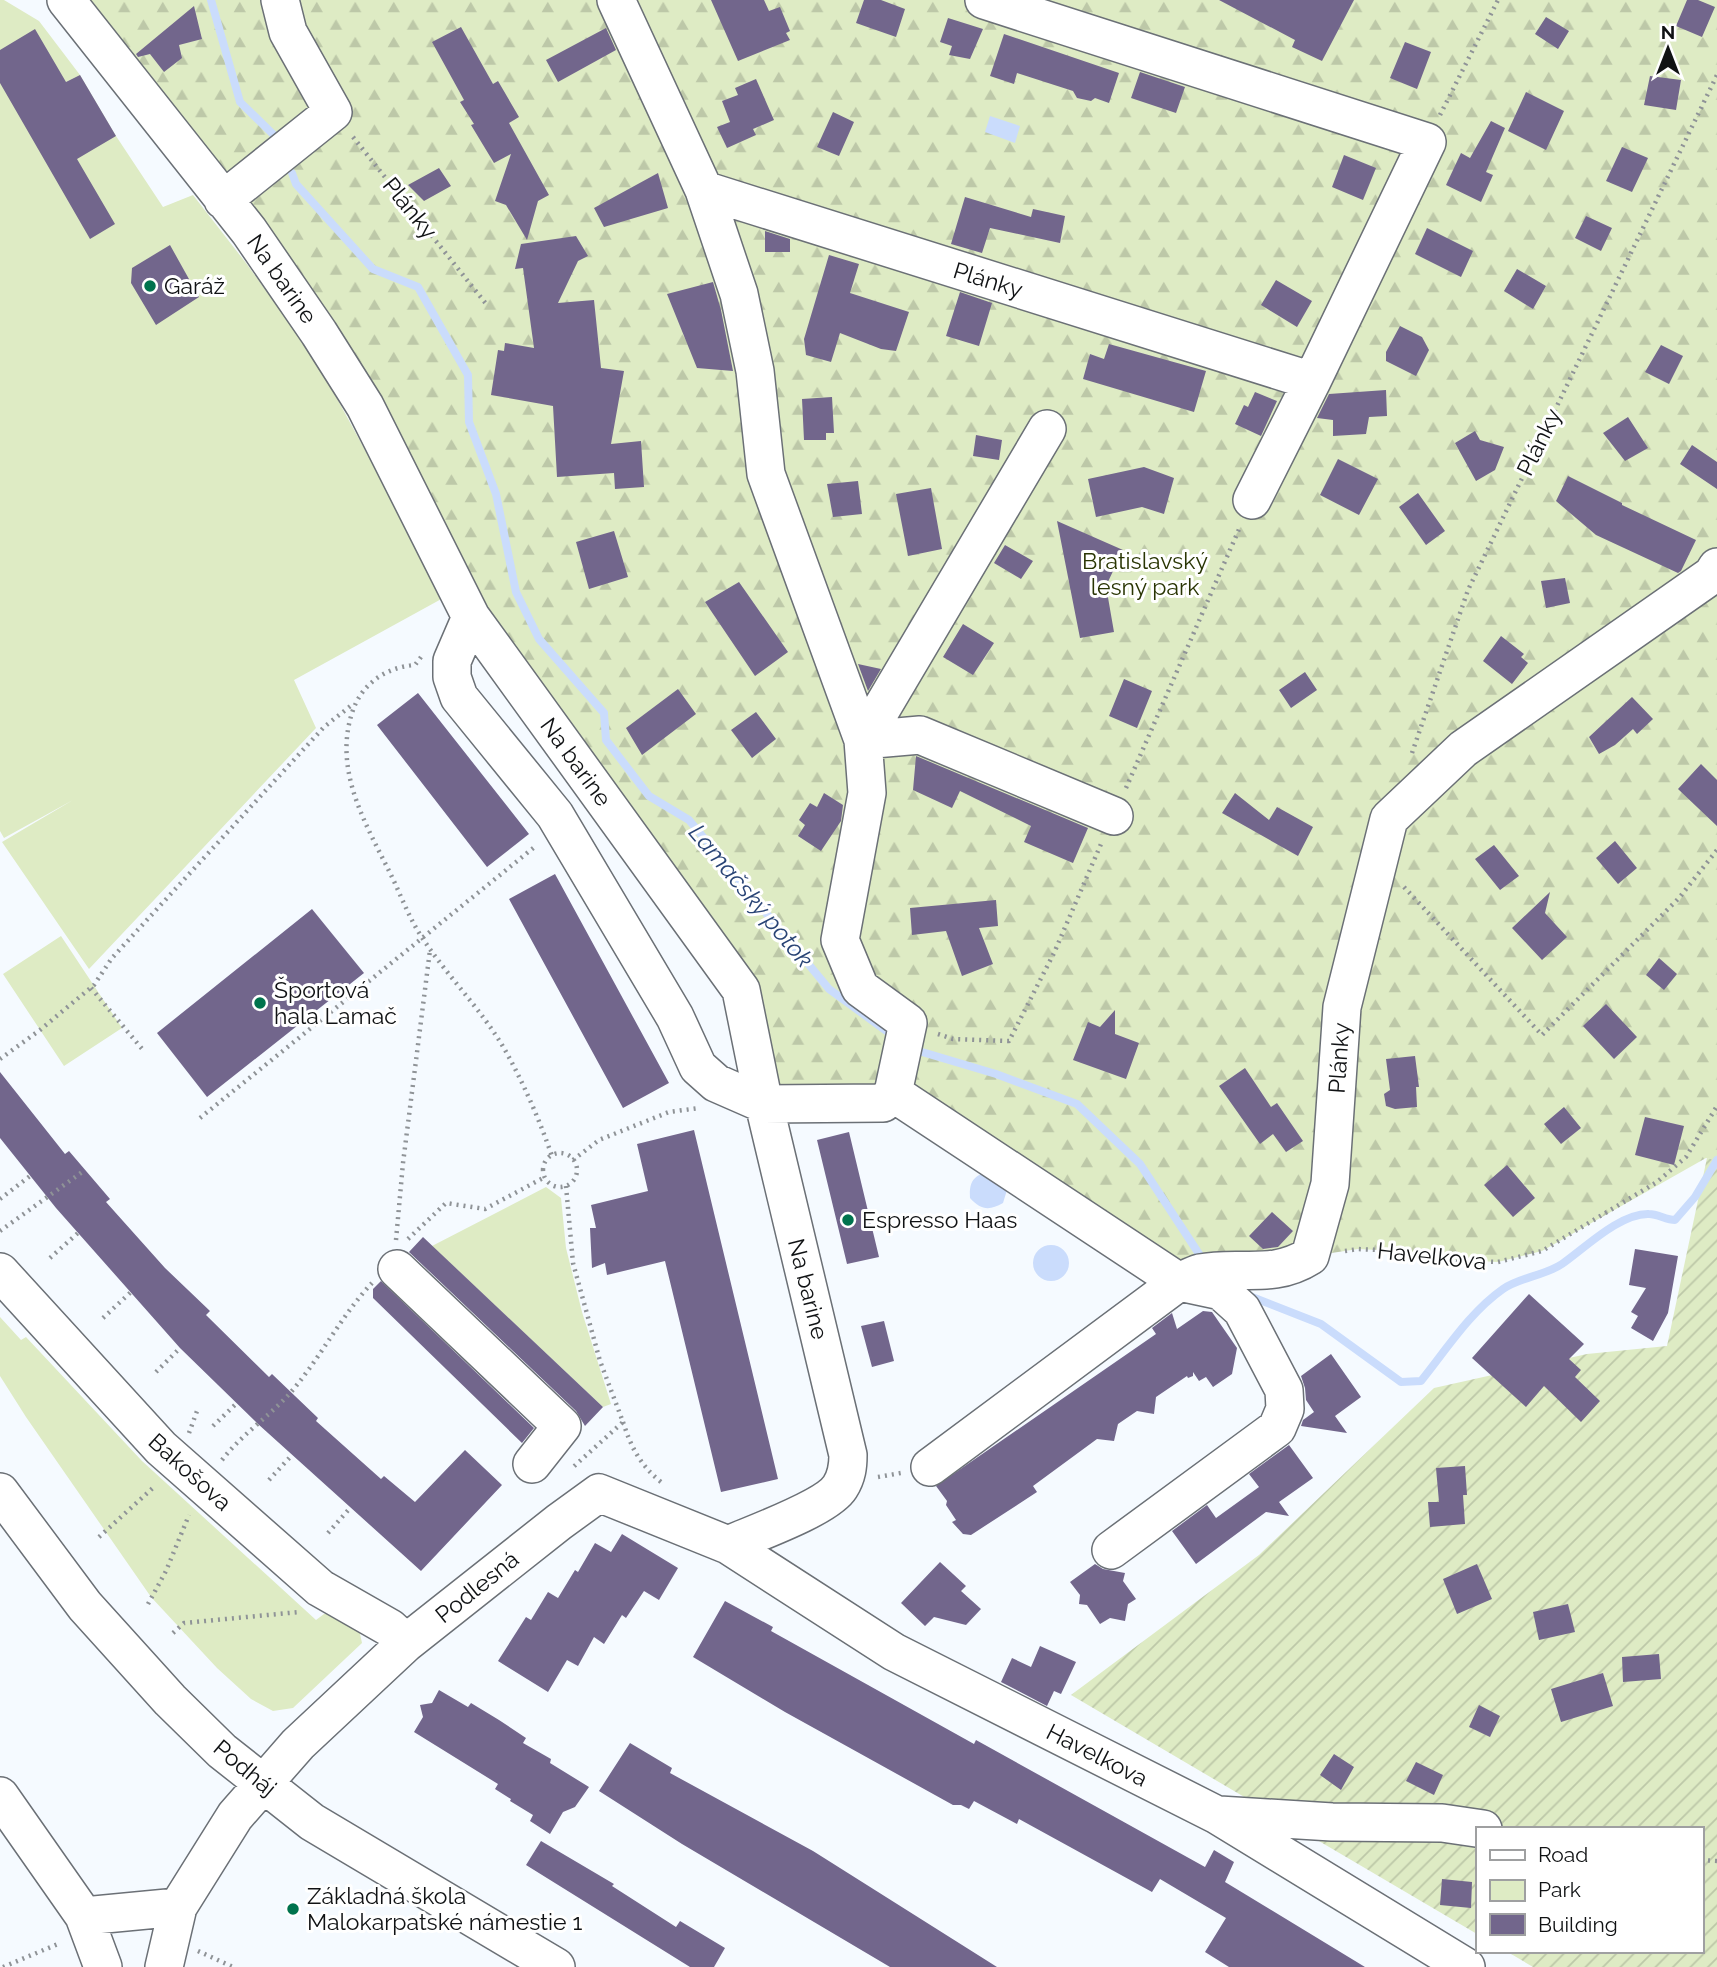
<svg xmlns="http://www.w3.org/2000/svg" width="1717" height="1967" font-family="Raleway,sans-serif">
  <defs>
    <pattern id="forest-firs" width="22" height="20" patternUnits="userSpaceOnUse" patternTransform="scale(1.75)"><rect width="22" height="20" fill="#deebc4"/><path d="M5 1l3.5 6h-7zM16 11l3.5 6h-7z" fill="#bdc8a8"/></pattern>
    <pattern id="garden-furrows" width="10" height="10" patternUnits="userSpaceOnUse" patternTransform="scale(1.75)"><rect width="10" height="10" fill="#deebc4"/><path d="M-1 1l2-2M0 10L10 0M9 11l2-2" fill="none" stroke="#bdc8a8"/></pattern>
  </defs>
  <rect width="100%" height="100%" fill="#f5faff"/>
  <path fill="#deebc4" d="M0,0H4L39,21L80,75L116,136L163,207L193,195L246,263L316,360L445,597L294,680L316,728L89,969L2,842L73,800L4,838L0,831Z
    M61,936L122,1028L64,1066L3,974Z
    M546,1187L561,1198L566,1248L582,1312L611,1404L603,1407L432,1246Z
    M0,1317L21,1340L26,1337L142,1461L316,1620L324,1614H350L359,1629L362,1643L293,1708L273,1711L251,1699L217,1668L151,1597L26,1417L0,1376Z"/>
  <path fill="url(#forest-firs)" d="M82,0H1717V1161L1706,1158L1542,1251L1498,1262L1457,1260L1399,1251L1358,1249L1200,1273L894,1093L764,1104L741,990L471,617L380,398Z"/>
  <path fill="url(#garden-furrows)" d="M1707,1158L1717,1161V1967H1533L1506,1951H1701V1829H1477V1934L1071,1695L1259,1555L1434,1388L1587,1354L1667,1346Z"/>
  <path fill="#cadcfc" d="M990,116L1020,126L1015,143L985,132Z
    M990,1171L1007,1190L1003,1203C989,1211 981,1210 970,1198C969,1181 974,1175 990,1171Z
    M1033 1263a18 18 0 1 1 36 0a18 18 0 1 1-36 0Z"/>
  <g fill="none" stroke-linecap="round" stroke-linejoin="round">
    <path stroke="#cadcfc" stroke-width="8" d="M211,0L240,102L280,141
      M292,173L296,184L373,269L418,287L468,375L469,422L496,494L516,592L539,639L604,713L606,740L649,796L689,820L829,989L896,1038
      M912,1049L996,1074L1077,1104L1140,1164L1203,1260
      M1247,1295L1321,1324L1401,1382L1421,1381C1446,1350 1470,1312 1503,1289C1520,1277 1544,1276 1562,1264C1585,1248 1620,1213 1649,1214C1658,1214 1666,1220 1675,1220L1695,1197L1717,1160"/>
  </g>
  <path fill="#72668c" d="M711,0H764L769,11L780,7L790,31L786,33L790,40L738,61Z
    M864,0H881L905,9L896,37L856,23Z
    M1219,0H1354L1322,61L1292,47L1295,40Z
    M1687,0H1698L1715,7L1702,37L1676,26Z
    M194,6L202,39L179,45L182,58L164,72L150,54L138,57L136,54Z
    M1546,17L1569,31L1558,49L1535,34Z
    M948,18L983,29L970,59L949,55L952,46L940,42Z
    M461,27L493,84L498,81L519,117L509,123L549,195L538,201L527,240L506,205L495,201L511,154L494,163L471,125L474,124L460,102L464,100L432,42Z
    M606,28L616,50L558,82L546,60Z
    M35,29L66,82L80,75L116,136L77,159L115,224L90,239L0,83V50Z
    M1004,34L1119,73L1109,103L1095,98L1091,101L1077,98L1073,91L1017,73L1014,84L990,76Z
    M1405,42L1431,52L1417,89L1390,78Z
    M1140,72L1185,87L1176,113L1131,98Z
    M1650,76L1681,80L1676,110L1644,105Z
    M756,79L774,120L753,129L756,135L727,148L717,127L730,122L722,101L738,95L735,88Z
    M1526,92L1564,111L1546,150L1508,131Z
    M833,112L854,122L839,156L817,147Z
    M1491,121L1505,128L1486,172L1493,175L1481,202L1446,185L1461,153L1470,158Z
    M1622,147L1648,158L1632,192L1606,181Z
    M1344,155L1376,168L1363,200L1332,187Z
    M439,168L451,186L424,201L408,185Z
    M658,173L668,208L604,227L594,208Z
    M965,197L1031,217L1033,209L1065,216L1060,243L990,228L982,253L951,244Z
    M1586,216L1612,228L1601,251L1575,238Z
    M1427,228L1473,251L1461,277L1415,254Z
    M765,231L790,239V252H765Z
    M576,236L588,256L578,261L558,303L594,300L601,368L624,371L611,444L641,441L644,487L615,489L614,473L557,477L553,406L491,395L498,350L504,351L505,343L534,348L523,268L515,269L521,244Z
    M170,245L199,297L156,325L131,283L132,268Z
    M829,255L859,264L850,293L909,312L896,351L881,349L840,333L831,362L806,355L804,339Z
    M1517,269L1546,286L1533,309L1504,291Z
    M1276,280L1312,301L1297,327L1261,305Z
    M713,282L721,310L733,371L697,368L667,294Z
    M960,292L992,303L979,346L946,336Z
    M1400,326L1422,337L1429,350L1416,376L1386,361V352Z
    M1109,344L1206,371L1194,412L1083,379L1090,354L1104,359Z
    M1661,345L1683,356L1669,384L1645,372Z
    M1386,390L1387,416L1369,417L1366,434L1333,436V420L1317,418L1329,394Z
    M1255,392L1277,401L1261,436L1235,424L1244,405L1248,407Z
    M832,397L834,433H826V440H804L802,399Z
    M1628,417L1648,448L1625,461L1603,433Z
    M1475,431L1480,440L1504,447L1495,470L1476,481L1455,443Z
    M976,435L1002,440L999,460L973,456Z
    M1692,445L1717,462V489L1680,464Z
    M1338,459L1378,479L1359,515L1320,495Z
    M1144,467L1174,478L1164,514L1142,507L1096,517L1088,479Z
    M1568,476L1622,503V505L1696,540L1681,571L1678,573L1596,535L1556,501Z
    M858,481L862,514L833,517L827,484Z
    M931,488L942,549L908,556L896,494Z
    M1418,493L1445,531L1426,545L1399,507Z
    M1057,521L1123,550L1106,586L1114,632L1080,638Z
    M614,531L628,577L589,589L576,542Z
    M1005,545L1033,561L1021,579L994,563Z
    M1565,578L1570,603L1546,608L1541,581Z
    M739,582L788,652L755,676L705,602Z
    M963,624L994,643L973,675L943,657Z
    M1501,636L1524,654L1521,657L1528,663L1512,684L1483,661Z
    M858,664L881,669L868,691Z
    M1305,672L1317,690L1291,708L1279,690Z
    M1124,679L1152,691L1137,728L1109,716Z
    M678,689L696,714L642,755L626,728Z
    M418,693L529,834L487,867L377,725Z
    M1632,697L1653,719L1637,734L1633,729L1615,745L1599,754L1589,737Z
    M756,712L776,739L752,758L731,730Z
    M916,756L1088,828L1073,863L1024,842L1031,826L960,791L952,808L913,790Z
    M1701,764L1717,780V826L1678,789Z
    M824,793L843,805L841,821L821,851L798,836L805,825L799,820L810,803L817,807Z
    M1235,793L1269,820L1277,807L1313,827L1298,856L1222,813Z
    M1615,841L1637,868L1618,884L1596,858Z
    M1494,845L1519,876L1500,890L1475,859Z
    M555,874L669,1083L623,1108L509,899Z
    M1550,892L1545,913L1567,937L1542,960L1512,928Z
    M996,900L998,926L979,928L993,964L962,976L946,931L912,935L910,908Z
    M312,909L364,973L207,1097L157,1033Z
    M1659,958L1677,974L1664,990L1646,975Z
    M1606,1004L1637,1037L1614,1059L1583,1026Z
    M1115,1010V1034L1139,1043L1126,1079L1073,1060L1088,1022L1100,1027Z
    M1415,1056L1419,1087H1416L1417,1107L1395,1109L1386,1106L1384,1094L1390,1090L1386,1059Z
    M1245,1068L1271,1107L1277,1103L1303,1141L1286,1152L1273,1134L1260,1144L1219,1086Z
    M0,1072L65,1154L69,1151L110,1199L106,1202L165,1268L210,1311L206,1315L269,1377L272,1374L318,1418L316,1421L381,1479L384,1476L415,1502L465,1450L502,1485L421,1571L258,1424L180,1348L56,1208L0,1138Z
    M1564,1107L1581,1128L1561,1144L1544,1124Z
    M1645,1117L1684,1126L1674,1165L1635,1155Z
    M694,1130L778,1479L721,1492L665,1261L607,1275L605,1263L592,1268L590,1228H596L591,1205L648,1191L637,1144Z
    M849,1132L879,1257L847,1264L817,1140Z
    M1507,1165L1535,1198L1513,1217L1484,1185Z
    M1272,1212L1293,1231L1278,1247L1263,1249L1249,1236Z
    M423,1237L603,1407L585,1426L576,1411L409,1252Z
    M1635,1249L1678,1256L1668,1313L1653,1341L1631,1328L1638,1316L1631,1312L1646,1288L1629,1285Z
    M381,1281L534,1428L522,1443L373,1298V1289Z
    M1529,1294L1584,1344L1569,1359L1581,1370L1575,1377L1600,1401L1581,1422L1544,1386L1526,1407L1472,1358Z
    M1203,1311L1212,1312L1237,1348L1232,1374L1213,1387L1206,1377L1199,1381L1193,1372V1376L1188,1378L1187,1376L1156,1397L1154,1414L1137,1411L1118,1424L1114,1441L1097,1439L1033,1486L1037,1492L971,1535L963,1534L952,1522L956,1520L946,1505L947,1501L936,1486L1156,1334L1152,1328L1172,1313L1177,1329Z
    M884,1321L894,1361L872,1367L861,1326Z
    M1331,1354L1361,1397L1335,1416L1347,1433L1301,1426L1303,1420L1314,1412L1306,1400L1305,1388L1301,1376Z
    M1289,1445L1313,1478L1279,1502L1289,1516L1266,1512L1196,1564L1172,1531L1207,1505L1216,1518L1259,1487L1249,1474Z
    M1465,1466L1467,1495H1463L1465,1524L1430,1527L1428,1502H1439L1436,1468Z
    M622,1534L678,1568L659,1600L644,1591L626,1618L622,1615L604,1644L594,1637L578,1666L567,1660L548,1692L498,1661L526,1617L531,1620L548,1592L558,1598L575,1570L578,1572L595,1543L611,1552Z
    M940,1562L966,1586L961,1591L981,1609L966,1625L934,1617L925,1626L901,1603Z
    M1095,1564L1103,1569L1125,1573L1123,1581L1136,1599L1128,1604L1125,1621L1110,1618L1100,1624L1087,1605L1079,1604L1080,1595L1070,1582Z
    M1477,1564L1492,1599L1457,1614L1443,1579Z
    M725,1601L773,1627L771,1631L974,1744L976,1740L1205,1867L1214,1850L1234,1862L1225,1882L1365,1967H1229L1205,1952L1226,1918L1160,1879L1152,1892L1019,1819L1017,1824L974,1801L969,1809L961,1805H953L785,1712L693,1657Z
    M1568,1604L1575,1632L1539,1640L1533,1612Z
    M1040,1646L1076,1662L1061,1694L1054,1691L1047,1706L1001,1682L1012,1658L1031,1667Z
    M1659,1654L1661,1679L1623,1682L1622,1657Z
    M1603,1673L1613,1706L1561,1722L1551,1689Z
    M439,1690L468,1707L471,1703L499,1720L526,1738L523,1743L551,1759L550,1763L589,1787L575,1807L563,1812L550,1834L530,1821L533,1815L510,1801L511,1799L495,1789L498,1784L414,1732L423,1717L420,1705L432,1703Z
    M1479,1705L1500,1716L1490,1737L1469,1727Z
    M630,1743L672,1768L670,1773L813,1851L997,1967H890L682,1844L599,1791Z
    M1334,1754L1354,1767L1341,1790L1320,1775Z
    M1416,1762L1443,1775L1434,1795L1406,1781Z
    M541,1841L614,1884L612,1886L676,1927L680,1921L725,1948L714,1967H690L526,1865Z
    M1442,1879L1472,1882L1471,1908L1440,1905Z"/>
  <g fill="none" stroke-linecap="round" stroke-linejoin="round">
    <g stroke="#6b7076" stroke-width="40">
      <path id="minor" d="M66,0L249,231L319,333L365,406L471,617L741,990L764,1104L848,1455C848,1466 847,1476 840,1487C827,1508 753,1534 728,1545
        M616,0L704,190L739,294L755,371L766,474L863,740L867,793L840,940L860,988L908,1023L893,1093
        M984,0L1427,142L1312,381L1252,500
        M704,190L1312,381
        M223,200L333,112L288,32L280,0
        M1047,429L863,740L920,735L1114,816
        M471,617L452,661V677L459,697L555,815L675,1017L698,1067L716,1083L764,1104L883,1103L893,1093L1179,1282L1221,1291L1242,1310L1284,1390L1285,1409L1277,1428L1111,1550
        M397,1269L562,1426L532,1464
        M0,1272L161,1448L320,1588L390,1628L406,1643
        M930,1467L1179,1282C1186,1279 1193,1275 1200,1273C1240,1265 1272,1280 1310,1256L1330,1184L1342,1007L1389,819L1463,749L1712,575L1717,567
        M0,1492L85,1606L170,1700L222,1751L312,1822L556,1967
        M0,1796L84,1916L103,1967
        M1219,1815L1332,1822L1442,1823L1483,1829
        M84,1916L178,1907L235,1816L298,1744L406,1643L559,1522L599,1493L728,1545L894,1652L1217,1815L1466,1967
        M164,1967L178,1907"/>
    </g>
    <path stroke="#8f9397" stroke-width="4.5" stroke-dasharray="2 5" stroke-linecap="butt" d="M1440,115L1498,0
      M353,137L487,305
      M421,657L415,665C386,667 361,684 352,713C333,772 367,826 392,877C402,898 410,920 423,939C448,977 482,1010 505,1050C524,1084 539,1119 552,1156
      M1412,753L1468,590L1717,75
      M1126,788L1240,527
      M1404,887L1542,1035L1679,898L1717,850
      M91,988L143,1050
      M938,1034L953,1039L1009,1041L1054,953L1101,844
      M0,1059L40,1030L94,985L112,958L324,727L353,704
      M200,1118L537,845
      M543 1170a17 17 0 1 1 34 0a17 17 0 1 1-34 0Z
      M573,1160L599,1140L669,1112L699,1108
      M566,1186L573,1263L600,1361L623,1422L571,1469
      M0,1199L30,1176
      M0,1231L85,1170
      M408,1239L446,1203L485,1209L545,1177
      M396,1240L403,1163L430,950
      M1345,1251L1358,1249L1399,1251L1457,1260L1498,1262L1542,1251L1657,1182L1686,1157L1717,1106
      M50,1258L78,1233
      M103,1318L131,1292
      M156,1372L180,1348
      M623,1422C631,1447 640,1465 661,1482
      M213,1426L237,1403
      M189,1433L197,1411
      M222,1460C242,1434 270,1416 291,1392C321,1357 341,1316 372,1283
      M878,1477L901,1473
      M269,1480L292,1455
      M328,1533L351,1507
      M99,1537L155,1486
      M148,1604L166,1571L189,1515
      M173,1633L184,1623L299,1612
      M1701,1860L1717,1861
      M198,1951L233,1967
      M3,1967L58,1944"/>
    <use href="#minor" stroke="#fff" stroke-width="37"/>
  </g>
  <g fill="#00734d" stroke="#fff" stroke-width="2.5">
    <circle cx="150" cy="286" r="7"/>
    <circle cx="260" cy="1003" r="7"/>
    <circle cx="848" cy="1220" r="7"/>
    <circle cx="293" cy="1909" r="7"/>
  </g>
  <g text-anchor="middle" stroke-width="6" stroke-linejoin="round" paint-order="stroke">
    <g font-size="23" fill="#101214" stroke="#fff">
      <text transform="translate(410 208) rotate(51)" y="8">Plánky</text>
      <text transform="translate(282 279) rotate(55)" y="8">Na barine</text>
      <text transform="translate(988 280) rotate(17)" y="8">Plánky</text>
      <text transform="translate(1539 442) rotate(-64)" y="8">Plánky</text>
      <text transform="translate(576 762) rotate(54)" y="8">Na barine</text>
      <text transform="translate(1339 1058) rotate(-86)" y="8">Plánky</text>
      <text transform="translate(1432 1256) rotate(6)" y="8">Havelkova</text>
      <text transform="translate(808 1289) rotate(76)" y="8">Na barine</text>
      <text transform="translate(190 1472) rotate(42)" y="8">Bakošova</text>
      <text transform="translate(477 1587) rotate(-39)" y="8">Podlesná</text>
      <text transform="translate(1097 1755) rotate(27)" y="8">Havelkova</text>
      <text transform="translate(245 1768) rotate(40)" y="8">Podháj</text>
    </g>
    <g font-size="23" fill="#101214" stroke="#fff" text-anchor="start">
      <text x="164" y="294">Garáž</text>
      <text x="274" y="998">Športová<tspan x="274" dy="26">hala Lamač</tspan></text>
      <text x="862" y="1228">Espresso Haas</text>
      <text x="307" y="1904">Základná škola<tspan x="307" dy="26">Malokarpatské námestie 1</tspan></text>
    </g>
    <g font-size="23" fill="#293503" stroke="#fff">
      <text x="1145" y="569">Bratislavský<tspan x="1145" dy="26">lesný park</tspan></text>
    </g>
    <g font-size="24" font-style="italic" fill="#294475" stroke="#fff">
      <text transform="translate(751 896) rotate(50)" y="8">Lamačský potok</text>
    </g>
  </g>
  <rect x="1476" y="1827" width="228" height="126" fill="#ffffff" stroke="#9fa0a1" stroke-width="2"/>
  <rect x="1490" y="1850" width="35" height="10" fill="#ffffff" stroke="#9fa0a1" stroke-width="2"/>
  <text x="1538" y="1862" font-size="21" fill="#101214">Road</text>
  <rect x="1490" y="1880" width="35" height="21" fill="#deebc4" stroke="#9fa0a1" stroke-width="2"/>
  <text x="1538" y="1897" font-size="21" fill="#101214">Park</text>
  <rect x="1490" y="1914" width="35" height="21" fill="#72668c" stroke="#9fa0a1" stroke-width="2"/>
  <text x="1538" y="1932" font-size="21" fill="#101214">Building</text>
  <g transform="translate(1668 49)" stroke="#ffffff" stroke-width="5" paint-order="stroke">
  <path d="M0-5L12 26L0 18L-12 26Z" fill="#101214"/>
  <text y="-10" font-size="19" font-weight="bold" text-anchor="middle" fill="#101214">N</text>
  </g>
</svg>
